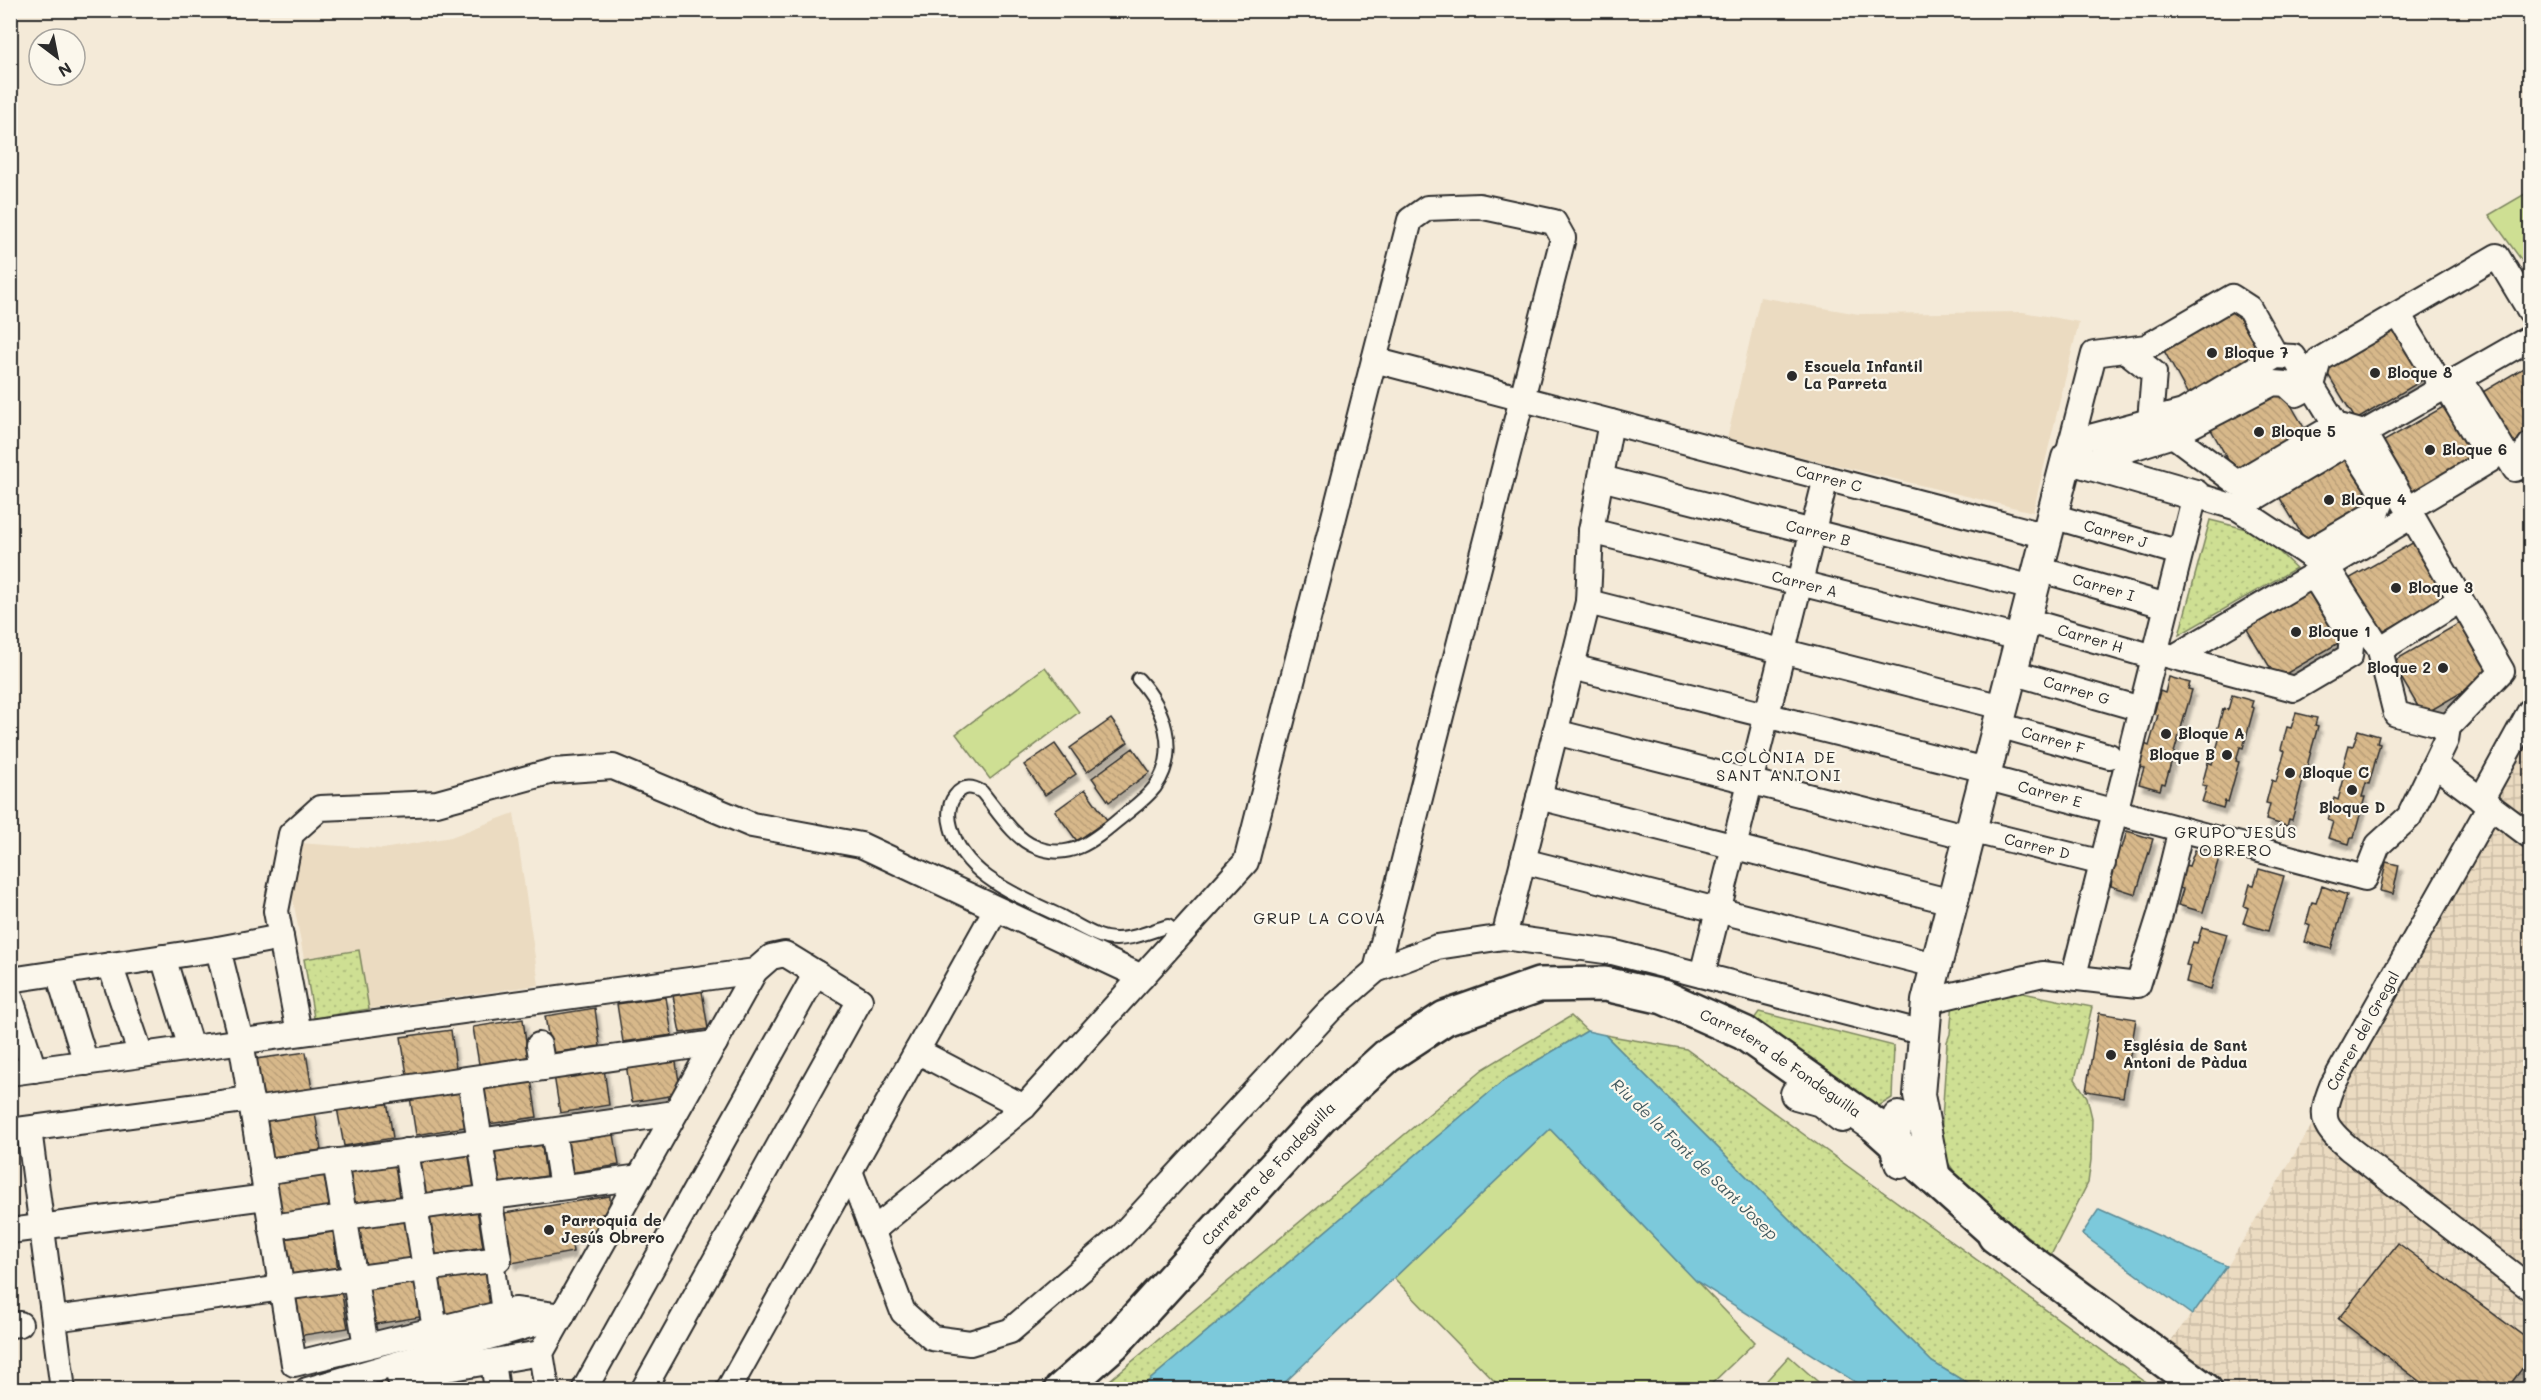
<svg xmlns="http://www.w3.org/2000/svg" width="2541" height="1400" font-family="Mali,sans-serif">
  <defs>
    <pattern id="industrial-grid" width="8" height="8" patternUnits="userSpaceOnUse" patternTransform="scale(1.5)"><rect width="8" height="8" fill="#ebdbc1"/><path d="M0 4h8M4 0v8" fill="none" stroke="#cabca6"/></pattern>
    <pattern id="grass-dots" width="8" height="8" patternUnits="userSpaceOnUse" patternTransform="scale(1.5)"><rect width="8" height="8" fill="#cedf93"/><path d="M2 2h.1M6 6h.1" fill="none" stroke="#b1c07f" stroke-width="1.8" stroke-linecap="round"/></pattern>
    <pattern id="building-back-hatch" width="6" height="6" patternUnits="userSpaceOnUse" patternTransform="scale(1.5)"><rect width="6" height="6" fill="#d7b88a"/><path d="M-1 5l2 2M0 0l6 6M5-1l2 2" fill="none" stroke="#b99e77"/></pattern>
    <filter id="shadow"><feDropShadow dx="3.5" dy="6" stdDeviation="1.5" flood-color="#0004"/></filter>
  </defs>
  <rect width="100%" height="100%" fill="#f4ead8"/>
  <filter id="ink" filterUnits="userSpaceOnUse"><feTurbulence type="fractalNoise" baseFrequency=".0167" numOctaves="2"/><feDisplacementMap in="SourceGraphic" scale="12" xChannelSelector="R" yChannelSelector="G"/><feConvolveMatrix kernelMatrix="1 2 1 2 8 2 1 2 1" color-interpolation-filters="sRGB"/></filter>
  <g filter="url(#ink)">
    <path fill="#ebdbc1" d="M1760,297L1859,314L2023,312L2079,322L2033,512L1727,439Z
      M514,813L539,985L369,1009L359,950L304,959L291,889L299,843L383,849L451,837Z"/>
    <path fill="url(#industrial-grid)" d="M2530,701V1389H2234L2169,1343L2226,1269L2331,1093Z"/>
    <path fill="url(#grass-dots)" stroke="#7c855f" stroke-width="1.5" d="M2210,520L2258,532L2296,568L2179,635Z
      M359,950L369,1009L314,1018L304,959Z
      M2023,993L2092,1007L2075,1079L2087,1097L2092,1118L2091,1160L2088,1183L2051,1255L1965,1187L1940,1151L1947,1042L1950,1034L1953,1002Z
      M1759,1012L1894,1046L1892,1098L1872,1110L1744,1033Z
      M1571,1016L1587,1031L1503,1081L1139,1389L1098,1390L1483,1069Z
      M1605,1035L1686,1049L2155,1389H1977L1932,1362Z"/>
    <path fill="#cedf93" stroke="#7c855f" stroke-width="1.5" d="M2530,191V272L2489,215Z
      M1045,667L1079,712L990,779L956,734Z
      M1550,1129L1755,1342L1706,1389H1502L1394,1278Z
      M1789,1356L1826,1389H1759Z"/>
    <path fill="#7cc9db" stroke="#5c8a95" stroke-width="1.5" d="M1587,1031L1605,1035L1932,1362L1977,1389H1866L1696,1281L1550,1129L1278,1389H1139L1503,1081Z
      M2099,1209L2227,1266L2192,1315L2082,1234Z"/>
    <path fill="url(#building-back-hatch)" stroke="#2b2b2b" stroke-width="1.5" filter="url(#shadow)" d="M2233,307L2263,360L2191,400L2161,345Z
      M2395,326L2426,378L2356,420L2324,368Z
      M2530,364V436L2513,447L2481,393Z
      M2280,386L2310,438L2239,479L2209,426Z
      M2450,403L2480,455L2411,497L2379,444Z
      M2348,453L2379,505L2310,548L2278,495Z
      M2416,541L2447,595L2376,636L2345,581Z
      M2315,585L2347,638L2277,679L2245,626Z
      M2463,621L2493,674L2423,715L2392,662Z
      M2169,677L2190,683L2188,689L2192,690L2165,784L2162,783L2160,790L2139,784L2144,768L2139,767L2145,744L2149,746L2158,715L2154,714L2160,691L2165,693Z
      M2232,695L2253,701L2251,707L2254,708L2243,748L2240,747L2236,761L2239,762L2228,802L2225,801L2223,808L2202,802L2207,786L2202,785L2208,762L2212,764L2221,733L2217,731L2223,709L2228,710Z
      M2296,713L2317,718L2315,725L2318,726L2307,766H2304L2300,779L2303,780L2292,820L2289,819L2287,826L2266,820L2270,804L2266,803L2272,780L2276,782L2285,751L2281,749L2287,727L2291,728Z
      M1111,719L1128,742L1087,772L1070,748Z
      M2358,730L2379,736L2377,743L2380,744L2369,784L2366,783L2362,797H2365L2354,837H2351L2349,844L2328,838L2333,822L2328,820L2334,798L2338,800L2347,768L2343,767L2349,745L2353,746Z
      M1055,744L1076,774L1045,795L1024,765Z
      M1133,748L1150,772L1109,802L1092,778Z
      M1085,789L1107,820L1077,841L1055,811Z
      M2127,831L2153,839L2136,894L2111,886L2117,846L2122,848Z
      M2195,850L2219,858L2203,912L2178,905L2183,889L2179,888L2185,865L2189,866Z
      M2386,862L2399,865L2393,894L2380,891Z
      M2259,869L2284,876L2268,931L2243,923L2248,908L2244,906L2250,884L2254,885Z
      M2322,886L2347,895L2331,949L2305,942L2310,926L2306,924L2312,902L2316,903Z
      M2202,927L2227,934L2211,989L2186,982L2190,966L2186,965L2193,942L2197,943Z
      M702,991L708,1029L680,1033L673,996Z
      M666,997L672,1035L623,1042L617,1004Z
      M595,1008L600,1046L551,1053L545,1016Z
      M2099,1013L2136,1019L2123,1097L2086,1091Z
      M523,1019L528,1057L479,1064L473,1027Z
      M451,1030L456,1068L407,1075L401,1037Z
      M306,1052L312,1090L262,1097L256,1059Z
      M675,1056L680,1088L675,1095L632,1102L626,1064Z
      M604,1068L609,1105L560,1113L554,1075Z
      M531,1079L537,1117L488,1124L482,1086Z
      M459,1090L465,1127L416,1135L410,1097Z
      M387,1101L393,1138L344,1146L337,1108Z
      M315,1112L321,1150L271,1157L265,1119Z
      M613,1128L619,1165L569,1173L563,1135Z
      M541,1139L546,1176L497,1184L491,1146Z
      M468,1150L474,1188L425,1195L419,1158Z
      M396,1161L402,1199L352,1206L347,1168Z
      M324,1172L330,1210L280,1217L275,1180Z
      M610,1196V1213L602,1214L604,1220L597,1221L599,1229L586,1231L587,1236L571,1238L573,1252L512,1263L504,1213Z
      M477,1209L483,1247L434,1255L428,1217Z
      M405,1220L411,1258L362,1266L355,1228Z
      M333,1232L338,1270L289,1277L283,1239Z
      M2398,1243L2530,1341V1358L2506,1390H2431L2338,1319Z
      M486,1268L492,1306L443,1314L437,1276Z
      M414,1280L420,1317L370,1325L364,1287Z
      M341,1290L348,1328L298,1336L292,1298Z"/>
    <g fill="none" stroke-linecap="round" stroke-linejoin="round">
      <g stroke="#2b2b2b" stroke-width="16">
        <path id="service" d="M1138,679C1164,707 1180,752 1155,787C1145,800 1130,810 1117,821C1093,841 1069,861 1036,847C1014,839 997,810 982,792C972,786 963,785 955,796C948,805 948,816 951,827C963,876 1019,896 1060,916C1074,923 1091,935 1106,938C1127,942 1148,932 1168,926L1179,936"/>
      </g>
      <g stroke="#2b2b2b" stroke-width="22">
        <path id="pedestrian" d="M494,1259L501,1313"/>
      </g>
      <g stroke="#2b2b2b" stroke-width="28">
        <g id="minor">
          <path d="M2398,314L2443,388"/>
          <path d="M2125,350L2154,373L2150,421"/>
          <path d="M1374,360L1410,220L1427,208L1479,206L1554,222L1563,238L1376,970"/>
          <path d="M2460,378L2515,469L2530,445"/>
          <path d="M2336,425L2237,483L2173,435L2273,383L2286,384L2297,394L2312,386L2319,360L2497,256L2530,311"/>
          <path d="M2364,433L2530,338"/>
          <path d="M2071,442L2183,412L2276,356L2294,357L2336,425L2364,433L2412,516"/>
          <path d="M2068,455L2094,354L2146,347L2232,297L2249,308L2276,356"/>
          <path d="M2085,463L2173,435"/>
          <path id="s1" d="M1601,478L2033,588"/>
          <path d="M2238,508L2342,446L2354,450L2384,496L2378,511L2306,553"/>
          <path d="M2408,509L2490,460L2446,386"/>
          <path id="s2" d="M2052,516L2180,553"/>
          <path id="s3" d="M1591,531L2020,638"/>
          <path id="s4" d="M2038,569L2167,606"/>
          <path d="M1588,602L2002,707"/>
          <path id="s5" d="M2025,620L2154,657"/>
          <path d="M2380,650L2460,600"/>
          <path d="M2155,652L2174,657L2294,689L2350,656L2352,637L2319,584L2310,577L2174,657"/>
          <path d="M1572,667L1986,770"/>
          <path id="s6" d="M2011,672L2141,709"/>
          <path id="s7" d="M1998,725L2109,756"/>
          <path d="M1555,732L1969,837"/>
          <path d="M2435,765L2530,836"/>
          <path id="s8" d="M1984,777L2365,878L2378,845L2409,817L2446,740L2448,727L2502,671L2412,516L2327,567"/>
          <path d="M1539,797L1952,902"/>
          <path d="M2481,800L2530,711"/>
          <path d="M2490,806L2332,1086C2318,1120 2324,1127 2351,1150L2530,1288"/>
          <path id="s9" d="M1970,830L2103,863"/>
          <path d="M1523,861L1935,965"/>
          <path d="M1504,937L1588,602L1591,531L1611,422"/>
          <path d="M218,949L241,1041L294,1364L515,1310L562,1316"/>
          <path d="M163,957L191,1048"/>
          <path d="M110,965L141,1055"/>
          <path d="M58,973L86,1063"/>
          <path d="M1702,975L1826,478"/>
          <path d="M2074,975L2195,495L2238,508L2327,567L2380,650L2396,714L2448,727"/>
          <path d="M10,980L218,949L281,937"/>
          <path d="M10,996L34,1070"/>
          <path d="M1927,1001L2043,974L2138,985L2160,915L2181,829"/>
          <path d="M299,1033L276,911L291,834L320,808L437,803L553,771L613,767L752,825L861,845L1142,977"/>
          <path d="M539,1045L543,1068"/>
          <path d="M917,1051L1024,1107"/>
          <path d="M10,1073L755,971"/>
          <path d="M253,1110L715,1043"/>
          <path d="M29,1129L63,1390"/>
          <path d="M10,1131L251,1099"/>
          <path d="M553,1131L562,1187"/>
          <path d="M406,1151L435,1329"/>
          <path d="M335,1161L366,1346"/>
          <path d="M850,1171L903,1312L932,1338L970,1343L1010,1331L1121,1236L1330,1010L1376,970L1437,947L1504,937L1612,952L1924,1033"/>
          <path d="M262,1172L675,1113"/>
          <path d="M271,1227L640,1177"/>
          <path d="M10,1231L266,1197"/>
          <path id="s10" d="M872,1231L1024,1107L1246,862L1374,360L2047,536"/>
          <path d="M54,1319L499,1259L470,1079"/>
          <path d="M10,1325L20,1324"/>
          <path d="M493,1362L497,1390"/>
          <path d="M399,1377L541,1353"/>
          <path d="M307,1390L554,1318"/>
          <path d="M547,1390L541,1353L755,971L771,957L785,954L860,1000L643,1390"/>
          <path d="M584,1390L816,973"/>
          <path d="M728,1390L996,909"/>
        </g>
      </g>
      <g stroke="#2b2b2b" stroke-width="34">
        <path id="tertiary" d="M1796,1094L1821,1101L1842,1117
          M1898,1117L1894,1142L1900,1163
          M1935,1178L1919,1095L1927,1001L2067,458L2195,495"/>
      </g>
      <g stroke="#2b2b2b" stroke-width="38">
        <g id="secondary">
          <path d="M1995,1236L2205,1390"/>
          <path id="s11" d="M1061,1390L1113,1344L1321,1116L1387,1056L1445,1018L1539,985L1605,984L1663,997L1744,1033L1876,1126L2012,1248"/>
        </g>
      </g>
      <use href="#service" stroke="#fbf7ec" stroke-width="12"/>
      <use href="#pedestrian" stroke="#fbf7ec" stroke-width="18"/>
      <use href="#minor" stroke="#fbf7ec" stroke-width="24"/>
      <use href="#tertiary" stroke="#fbf7ec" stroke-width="30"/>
      <use href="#secondary" stroke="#fbf7ec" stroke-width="33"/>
    </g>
  </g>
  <g fill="#2b2b2b" stroke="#fbf7ec" stroke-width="2">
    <circle cx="2212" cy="353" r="6"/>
    <circle cx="2375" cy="373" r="6"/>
    <circle cx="1792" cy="376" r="6"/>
    <circle cx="2259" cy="432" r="6"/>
    <circle cx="2430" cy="450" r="6"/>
    <circle cx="2329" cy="500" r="6"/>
    <circle cx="2396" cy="588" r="6"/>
    <circle cx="2296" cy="632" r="6"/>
    <circle cx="2443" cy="668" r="6"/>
    <circle cx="2166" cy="734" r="6"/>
    <circle cx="2227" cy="755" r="6"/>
    <circle cx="2290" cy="773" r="6"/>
    <circle cx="2352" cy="790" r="6"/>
    <circle cx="2111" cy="1055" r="6"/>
    <circle cx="549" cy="1230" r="6"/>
  </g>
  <g text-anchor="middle" stroke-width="4.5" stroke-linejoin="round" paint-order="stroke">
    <g font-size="15" font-weight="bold" fill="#2b2b2b" stroke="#fbf7ec" text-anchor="start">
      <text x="2224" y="358">Bloque 7</text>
      <text x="1804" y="372">Escuela Infantil<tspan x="1804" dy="17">La Parreta</tspan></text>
      <text x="2387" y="378">Bloque 8</text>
      <text x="2271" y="437">Bloque 5</text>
      <text x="2442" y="455">Bloque 6</text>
      <text x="2341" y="505">Bloque 4</text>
      <text x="2408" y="593">Bloque 3</text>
      <text x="2308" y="637">Bloque 1</text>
      <text x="2431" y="673" text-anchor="end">Bloque 2</text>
      <text x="2178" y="739">Bloque A</text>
      <text x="2215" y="760" text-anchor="end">Bloque B</text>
      <text x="2302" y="778">Bloque C</text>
      <text x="2352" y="813" text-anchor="middle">Bloque D</text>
      <text x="2123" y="1051">Església de Sant<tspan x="2123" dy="17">Antoni de Pàdua</tspan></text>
      <text x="561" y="1226">Parroquia de<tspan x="561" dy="17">Jesús Obrero</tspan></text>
    </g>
    <g font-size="15" fill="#2b2b2b" stroke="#fbf7ec">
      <text dy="5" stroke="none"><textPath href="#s10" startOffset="1515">Carrer C</textPath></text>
      <text dy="5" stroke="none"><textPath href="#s1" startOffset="224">Carrer B</textPath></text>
      <text dy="5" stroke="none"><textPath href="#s2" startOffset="66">Carrer J</textPath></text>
      <text dy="5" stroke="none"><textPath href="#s3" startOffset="220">Carrer A</textPath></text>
      <text dy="5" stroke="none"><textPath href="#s4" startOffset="68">Carrer I</textPath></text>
      <text dy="5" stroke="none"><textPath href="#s5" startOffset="68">Carrer H</textPath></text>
      <text dy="5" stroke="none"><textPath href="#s6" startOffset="68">Carrer G</textPath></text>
      <text dy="5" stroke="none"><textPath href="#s7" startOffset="57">Carrer F</textPath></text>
      <text dy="5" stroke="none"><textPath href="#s8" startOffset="68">Carrer E</textPath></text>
      <text dy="5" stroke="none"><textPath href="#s9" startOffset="69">Carrer D</textPath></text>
      <text transform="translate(2363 1031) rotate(-61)" y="5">Carrer del Gregal</text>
      <text dy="5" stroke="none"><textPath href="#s11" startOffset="897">Carretera de Fondeguilla</textPath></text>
      <text dy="5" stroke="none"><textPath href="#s11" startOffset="300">Carretera de Fondeguilla</textPath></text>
    </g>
    <g font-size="16" letter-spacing="1.5" fill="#2b2b2b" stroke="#fbf7ec">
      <text x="1779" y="763">COLÒNIA DE<tspan x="1779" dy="18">SANT ANTONI</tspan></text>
      <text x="2236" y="838">GRUPO JESÚS<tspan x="2236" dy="18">OBRERO</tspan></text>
      <text x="1320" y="924">GRUP LA COVA</text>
    </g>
    <g font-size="16" font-style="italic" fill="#435a60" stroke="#fbf7ec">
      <text transform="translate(1695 1159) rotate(44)" y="6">Riu de la Font de Sant Josep</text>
    </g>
  </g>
  <rect width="2541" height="1400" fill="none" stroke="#fbf7ec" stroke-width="36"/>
  <rect x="18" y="18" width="2505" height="1364" fill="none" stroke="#2b2b2b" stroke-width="2" filter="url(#ink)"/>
  <g transform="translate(57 57) rotate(148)"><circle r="28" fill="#fbf7ec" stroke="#a8a59f" stroke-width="1.5"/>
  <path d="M0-4.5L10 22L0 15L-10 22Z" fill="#2b2b2b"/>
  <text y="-9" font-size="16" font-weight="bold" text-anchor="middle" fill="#2b2b2b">N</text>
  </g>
</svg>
